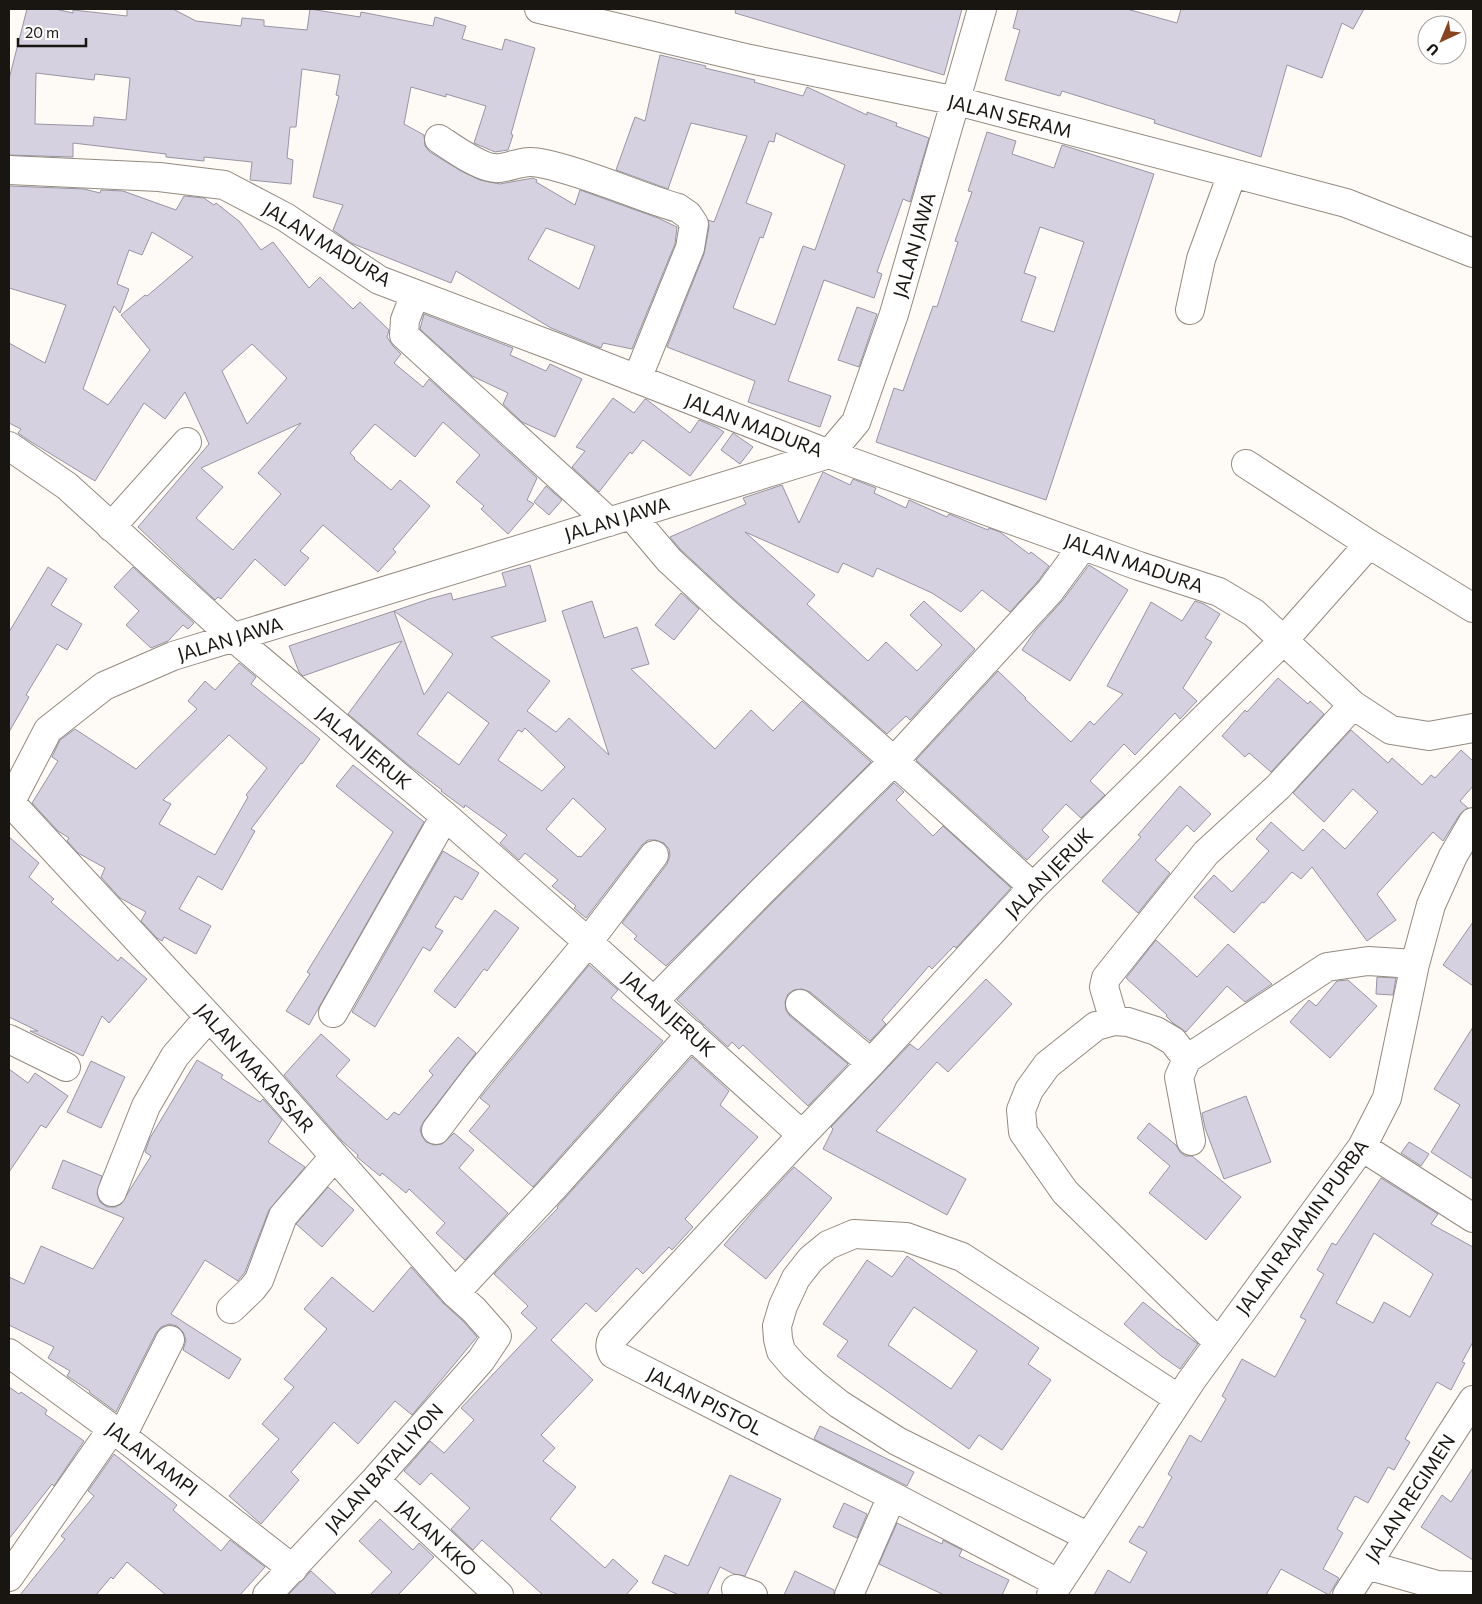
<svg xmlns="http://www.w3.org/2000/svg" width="1482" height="1604" font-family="Commissioner,sans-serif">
  <rect width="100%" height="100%" fill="#fefaf5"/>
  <path fill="#d5d1e0" stroke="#9895a3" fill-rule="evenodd" d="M27,9H55L73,13V10L127,16V9H173L196,21L241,26L242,18L264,20V26L307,30L310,9L360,17L361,12L433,26L435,17L466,26L462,39L502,50L505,39L535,48L511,134L513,135L508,150L495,152L474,143L486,106L446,94V97L411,87L404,124L424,135L425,146L430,152L461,171L480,180L500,184L533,178L537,180L536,182L575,205L580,190L658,218L677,227L675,244L632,349L603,343L601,348L551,328L456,271L451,283L351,243L333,230L343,205L313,197L339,96L336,95L340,75L302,69L296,127H290L287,158L293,160L291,184L250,180L252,162L204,157V161L166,157V154L73,143V157L9,155V79ZM36,73L94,80L95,74L130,78L126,120L94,117L93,126L35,124ZM546,228L595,246L579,289L528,259Z
    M736,9H962L944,75L735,13Z
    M1018,9H1127L1177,23L1181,9H1364L1353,29L1342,23L1322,78L1287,65L1261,157L1154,123L1155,120L1062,91L1060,96L1005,80L1020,30L1013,28Z
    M660,55L706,66L705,68L755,80L754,82L803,96L807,87L867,115V112L897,123L896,126L929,138L910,202L903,199L877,272L882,274L874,298L824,280L788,381L831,396L820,427L748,402L755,381L667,347L704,254L709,227L708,220L714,222L747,136L691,123L668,189L616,170L635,117L645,121ZM776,133L845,165L815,250L803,246L775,325L733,308L760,237L763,238L772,213L746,203L769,141L774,142Z
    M987,132L1016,141L1012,154L1054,168L1062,145L1154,174L1046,500L876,442L894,388L903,391L933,306L937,307L958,242L955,241L972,192L968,191ZM1040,227L1084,242L1054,332L1021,321L1036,277L1024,273Z
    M9,186L84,189L100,193L101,190L123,191L176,210L184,196L204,198L214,205L216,203L240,222L261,250L273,242L309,288L320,277L353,309L360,302L389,330L387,337L393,346L401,354L394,363L423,387L429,379L537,478L527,500L534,504L508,534L481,509L484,506L456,482L480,455L443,422L415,457L375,424L350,453L355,458L354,459L391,490L400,480L430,506L393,549L396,552L378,572L323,525L300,551L309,558L285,586L255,559L221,599L218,597L215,600L138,527L209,444L185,392L165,419L144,403L95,481L28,440L18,433L21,429L9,423V343L45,363L66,305L9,288ZM152,232L193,257L147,296L145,295L121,315L150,350L108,405L83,389L114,306L120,313L129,289L117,284L129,250L142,255ZM252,344L287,378L247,424L222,371ZM301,423L258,473L281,494L233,550L196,518L223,487L201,468Z
    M857,307L877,314L859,367L838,360Z
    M424,314L513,348L510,355L546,371L550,364L582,379L555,437L522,422L503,404L508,393L472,376L420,329Z
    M613,398L634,413L645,399H646L690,433L699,420L718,428L724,432L690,476L643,440L632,454L630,452L599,492L572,467L585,451L576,447Z
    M733,433L753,447L740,464L721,450Z
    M823,472L850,485L853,479L876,488L874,493L906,508L909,500L947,517L949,514L988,530L989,528L1000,532L1029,554L1031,552L1049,566L1038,581L1010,612L982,590L961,612L932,593L877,568L873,577L843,563L838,573L745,532L815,595L807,604L868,661L886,642L917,671L942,645L910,615L924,601L975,649L910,720L906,716L887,734L734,599L680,549L670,537L746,504L743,498L782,485L799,523Z
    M546,486L562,500L549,515L534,502Z
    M530,565L546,621L491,637L550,681L527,711L556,732L569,718L609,755L562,611L592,601L604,638L637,627L649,664L631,669L715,749L751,710L773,731L802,701L871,762L666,966L634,939L637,936L622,923L667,864L670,856L669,849L664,843L655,840H648L642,845L586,918L574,908L576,906L552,886L558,880L525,853L519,860L500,843L507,835L465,805L464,808L441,791L442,790L410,766L348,714L402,641L303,676L299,672L289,646L394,611L424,695L453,654L394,611L429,599L451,593L453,600L506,586L502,573ZM448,692L489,723L459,765L417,734ZM525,728L565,767L542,791L498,760L518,730L522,732ZM573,798L606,829L581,857L579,856L578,857L546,829Z
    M1089,565L1128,590L1070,681L1022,650L1035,631L1063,600Z
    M48,567L67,579L51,605L82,624L67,650L57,644L26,695L29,697L9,732V632Z
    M133,567L194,623L188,629L183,625L168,641L151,648L126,625L139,611L114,587Z
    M681,593L699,609L674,640L655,625Z
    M1195,601L1204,604L1220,614L1205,638L1212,642L1183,688L1197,701L1180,719L1175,713L1135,755L1124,744L1090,781L1105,795L1081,818L1066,804L1042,830L1049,837L1027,860L916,760L998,671L1026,698L1025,699L1071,742L1090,721L1094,725L1123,694L1107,686L1151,602L1182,621Z
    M239,663L256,677L251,684L320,739L302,764L301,763L251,829L255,831L222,890L198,876L179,909L211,926L196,954L164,937L162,941L157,938L141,921L146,912L120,898L101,877L105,868L78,853L67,841L69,838L58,831L32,803L58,761L52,757L60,740L75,729L136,769L197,709L188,701L205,681L215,690ZM229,735L267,768L246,795L248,797L215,855L159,824L171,804L163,800Z
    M1278,678L1308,704L1310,701L1324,714L1271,772L1249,753L1245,757L1222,736L1245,710L1247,712Z
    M1351,730L1388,763L1392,758L1422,785L1431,775L1435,778L1461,750L1473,761V786L1460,801L1468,808L1460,814L1443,841L1433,832L1377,894L1396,920L1367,941L1312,867L1301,879L1292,872L1264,903L1262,902L1234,933L1194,897L1214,875L1232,892L1269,851L1256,839L1271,822L1303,851L1323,829L1345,849L1378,812L1353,789L1324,822L1293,793Z
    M353,765L424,822L309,1025L286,1011L310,974L307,972L393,832L336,786Z
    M894,783L904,792L896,800L933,836L943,826L1011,888L956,948L954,946L932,969L929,966L882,1020L886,1024L870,1041L810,992L802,989L794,990L788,994L785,1002L786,1010L790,1016L848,1064L808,1106L743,1045L739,1049L732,1042L728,1047L677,1000L774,901Z
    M1180,786L1211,814L1194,832L1187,825L1155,860L1170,873L1138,913L1102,881L1141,837L1138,835Z
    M9,837L39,863L29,877L54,899L51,902L118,961L121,957L147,979L109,1023L102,1016L83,1056L30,1031H38L9,1017Z
    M443,851L479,873L462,900L455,896L435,927L443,931L430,951L423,947L375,1027L352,1012Z
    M495,910L519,928L487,971L484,969L455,1008L434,991Z
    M1473,922V986L1443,965Z
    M1156,940L1197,977L1228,944L1272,984L1245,1002L1227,986L1186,1032L1173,1023L1166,1016L1167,1015L1126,978Z
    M589,965L618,990L611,998L663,1041L533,1187L469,1131L490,1106L480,1098Z
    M1377,977L1396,978L1393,995L1376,994Z
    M986,979L1012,1004L948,1072L937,1062L876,1131L966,1179L947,1215L823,1149L833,1129L831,1127L910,1044L918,1050Z
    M1348,980L1377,1006L1330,1058L1290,1022L1309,1000L1316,1006L1337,981Z
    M1473,1027V1179L1431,1152L1460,1105L1434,1089Z
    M321,1034L350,1060L336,1076L387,1120L394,1112L399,1115L433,1075L429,1071L458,1037L476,1053L424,1121L420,1129L422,1136L426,1142L434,1145L442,1144L454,1133L474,1150L459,1168L508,1213L465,1260L436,1233L445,1223L409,1189L406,1193L382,1173L380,1176L357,1157L358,1155L342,1141L284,1075Z
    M692,1057L729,1091L720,1105L758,1137L685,1219L693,1227L672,1250L669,1247L643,1274L637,1268L596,1312L586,1303L551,1340L593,1380L541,1435L555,1448L543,1461L576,1487L550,1519L605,1568L613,1559L638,1581L626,1595H543L482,1540L473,1550L451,1529L470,1508L431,1473L420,1485L404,1471L430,1441L444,1453L474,1420L461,1408L537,1328L521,1313L528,1306L494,1274L558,1208L557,1207Z
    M197,1060L223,1075L221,1078L260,1102L263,1099L282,1120L268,1142L305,1167L269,1210L245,1272L240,1278L238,1281L205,1260L171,1314L241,1359L229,1379L183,1350L186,1340L183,1332L177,1326L169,1324L161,1327L156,1333L116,1412L89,1392L90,1391L67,1376L70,1371L48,1358L54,1347L9,1325V1277L24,1284L41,1246L93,1269L124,1218L52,1188L63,1160L102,1176L97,1194L100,1202L107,1207H115L121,1204L151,1156L145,1152L150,1138Z
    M91,1061L125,1077L101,1128L67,1112Z
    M9,1069L28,1083L35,1073L68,1096L46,1128L41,1125L9,1172Z
    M1246,1096L1271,1162L1224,1179L1205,1128L1202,1113Z
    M1149,1123L1176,1145L1180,1152L1185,1156H1192L1241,1197L1206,1240L1149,1193L1170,1166L1137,1138Z
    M1409,1142L1429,1154L1421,1166L1401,1153Z
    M794,1167L832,1198L766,1279L724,1245L755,1209Z
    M1381,1178L1438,1214L1431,1224L1473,1247V1342L1462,1362L1465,1363L1451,1390L1437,1382L1405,1439L1410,1442L1394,1470L1388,1467L1368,1503L1355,1496L1337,1529L1343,1533L1323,1569L1339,1578L1329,1595L1281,1569L1266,1595H1094L1108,1570L1130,1583L1147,1552L1129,1542L1139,1526L1143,1528L1172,1477L1168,1474L1190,1435L1201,1442L1226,1399L1222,1396L1242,1359L1275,1377L1306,1320L1300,1317L1324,1274L1317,1270L1332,1243L1336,1245ZM1374,1233L1433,1274L1410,1317L1384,1302L1373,1323L1336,1303Z
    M328,1187L354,1210L322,1247L296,1224Z
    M907,1256L1039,1348L1028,1364L1051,1380L1002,1450L979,1435L969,1449L837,1356L848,1341L823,1324L867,1260L892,1277ZM914,1307L977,1351L951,1389L888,1345Z
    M411,1267L443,1303L463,1321L477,1337L412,1415L395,1401L358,1444L334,1422L291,1472L299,1480L261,1524L229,1496L279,1439L262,1424L294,1387L284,1379L327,1329L304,1309L332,1277L373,1312Z
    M1143,1302L1178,1330V1329L1198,1344L1180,1369L1160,1355L1124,1324Z
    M9,1387L19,1394L21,1392L47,1410L45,1414L84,1441L54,1486L52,1484L9,1539Z
    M820,1426L914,1472L907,1486L814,1439Z
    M114,1454L177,1505L173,1510L221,1551L230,1540L265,1567L240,1595H166L127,1562L113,1579L111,1577L96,1595H20L65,1539L61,1536L94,1496L88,1491Z
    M1473,1468V1560L1421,1527L1442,1495L1451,1502Z
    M730,1475L781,1499L745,1576L734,1574L720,1567L707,1595H679L652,1583L665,1555L688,1566Z
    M844,1503L867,1514L857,1538L833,1527Z
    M380,1519L413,1550L419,1543L434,1557L398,1595H370L392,1572L359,1541Z
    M897,1523L942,1544L943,1540L962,1550L959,1556L1009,1580L1002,1595H944L879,1564Z
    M311,1571L337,1595H288Z
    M795,1571L834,1590V1595H784Z"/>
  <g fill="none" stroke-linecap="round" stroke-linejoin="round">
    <g stroke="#948a7f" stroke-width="30">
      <path id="minor" d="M539,9L750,59L957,101L1346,203L1473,253
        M439,139C453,148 484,171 500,168C519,165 523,159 545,164C591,174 633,195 678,208L688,215L694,224L690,248L637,379
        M9,170L159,177L224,185L285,217L379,280L553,346L829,454L1139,566L1219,592L1254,613L1353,705L1391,730L1429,736L1473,728
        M415,294L405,320L404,335L609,522
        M1190,310L1201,259L1232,174
        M9,446L67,486L233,637L445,816L588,942L802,1135L871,1063L1033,887L1284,640L1369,544
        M1246,464L1369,544L1473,608
        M631,515L669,560L724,611L894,761L1033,887
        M111,527L187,442
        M10,802L262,1074L455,1293L474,1310L497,1336L481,1360L375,1480L267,1595
        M9,805L48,730L104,686L173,656L829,454L856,422L894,314L982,9
        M654,1001L763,890L894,761L1050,591L1083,546
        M800,1004L871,1063
        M333,1013L445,816
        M1114,1021L1104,987L1106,978L1206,853L1278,787L1353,705
        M9,1039L66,1067
        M1187,1059L1173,1041L1156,1031L1128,1022L1114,1021L1096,1026L1047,1065L1029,1090L1021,1110L1023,1132L1065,1192L1219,1343
        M436,1130L477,1076L588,942L654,855
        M802,1135L612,1339C609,1345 610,1349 613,1354L892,1496L1058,1583
        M1191,1141L1179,1077L1187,1059L1327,967L1368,961L1415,964
        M1362,1147L1473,1218
        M112,1192L146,1106L175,1056L209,1017
        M455,1293L554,1187L691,1034
        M231,1309L252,1289L259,1280L283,1216L334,1157
        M9,1353L122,1436L293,1569
        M122,1436L170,1340
        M375,1480L499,1595
        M1089,1537L897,1441L839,1404L814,1384L794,1366L781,1351L778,1339L777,1326L783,1306L796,1278L811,1259L828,1245L854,1234L906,1237L962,1257L1179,1399
        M1367,1565L1437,1585L1473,1586
        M9,1577L112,1429
        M736,1589L753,1595
        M849,1595L892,1496
        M1051,1595L1191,1381L1362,1147L1387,1098L1415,964L1431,905L1453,856L1473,822
        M1347,1595L1473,1400"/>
    </g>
    <use href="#minor" stroke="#fff" stroke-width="28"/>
  </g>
  <g text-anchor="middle" stroke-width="4" stroke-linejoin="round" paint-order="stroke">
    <g font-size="19" fill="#191511" stroke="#fff">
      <text transform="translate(1010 116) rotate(14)" y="7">JALAN SERAM</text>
      <text transform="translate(327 244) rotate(31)" y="7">JALAN MADURA</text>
      <text transform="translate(914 245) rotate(-74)" y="7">JALAN JAWA</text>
      <text transform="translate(754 425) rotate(21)" y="7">JALAN MADURA</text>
      <text transform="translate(617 519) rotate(-17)" y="7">JALAN JAWA</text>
      <text transform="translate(1134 563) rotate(19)" y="7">JALAN MADURA</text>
      <text transform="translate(230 639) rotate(-17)" y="7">JALAN JAWA</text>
      <text transform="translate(364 748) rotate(40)" y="7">JALAN JERUK</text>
      <text transform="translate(1049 873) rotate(-46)" y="7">JALAN JERUK</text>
      <text transform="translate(669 1014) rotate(42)" y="7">JALAN JERUK</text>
      <text transform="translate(255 1068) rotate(48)" y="7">JALAN MAKASSAR</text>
      <text transform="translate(1302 1227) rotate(-54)" y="7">JALAN RAJAMIN PURBA</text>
      <text transform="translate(705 1401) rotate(27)" y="7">JALAN PISTOL</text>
      <text transform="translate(152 1459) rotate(37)" y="7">JALAN AMPI</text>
      <text transform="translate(384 1468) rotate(-48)" y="7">JALAN BATALIYON</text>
      <text transform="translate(1410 1498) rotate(-57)" y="7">JALAN REGIMEN</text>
      <text transform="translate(437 1538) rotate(43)" y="7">JALAN KKO</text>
    </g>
  </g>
  <rect width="1482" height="1604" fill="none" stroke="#191511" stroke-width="20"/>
  <g transform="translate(1442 40) rotate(224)"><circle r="24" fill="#ffffff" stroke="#a3a1a0"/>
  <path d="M0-4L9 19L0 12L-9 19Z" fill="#8a441d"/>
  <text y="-8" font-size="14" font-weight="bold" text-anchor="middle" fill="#191511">U</text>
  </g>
  <path d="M18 38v8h68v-8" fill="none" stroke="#191511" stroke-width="2.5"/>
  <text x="25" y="38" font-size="15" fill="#191511" stroke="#ffffff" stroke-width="4" paint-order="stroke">20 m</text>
</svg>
